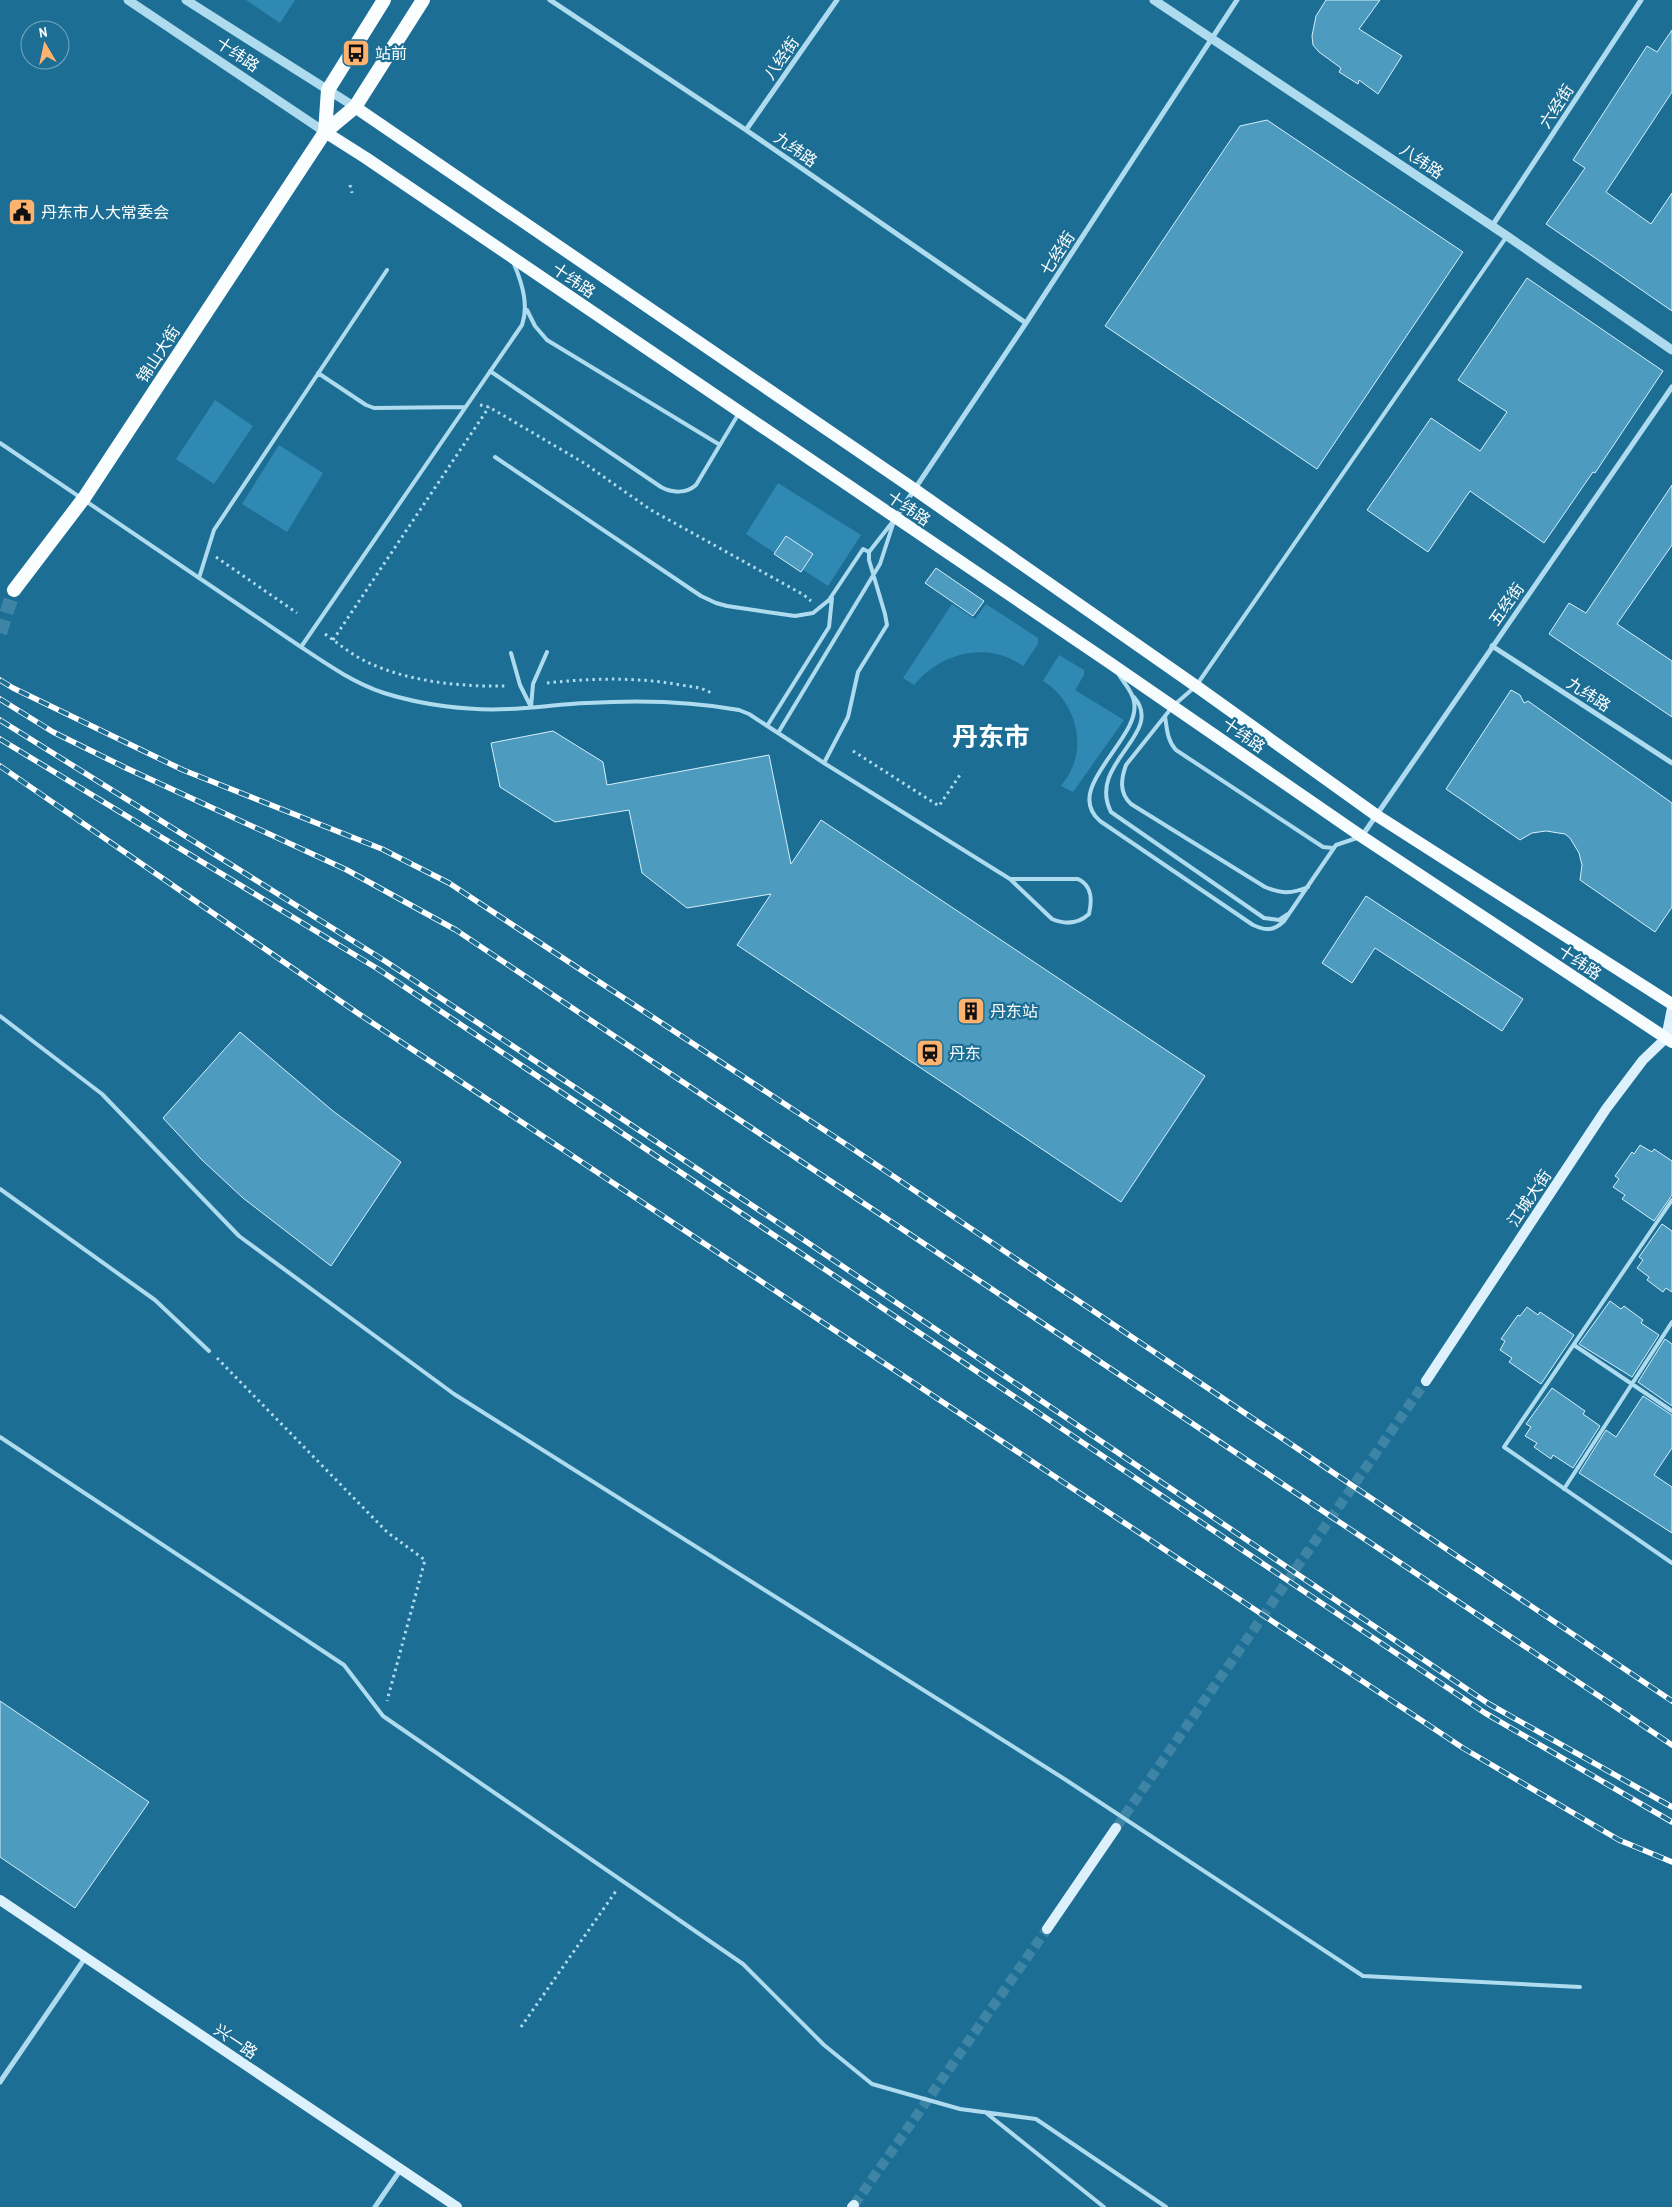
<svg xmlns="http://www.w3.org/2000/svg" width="1672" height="2207" font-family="'Archivo Narrow','Noto Sans SC',sans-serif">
  <rect width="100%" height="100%" fill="#1c6e95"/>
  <path fill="#3089b3" d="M246,0H295L280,23Z
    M215,400L253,426L214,484L176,459Z
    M279,445L323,473L287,532L242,504Z
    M778,483L861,535L828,586L802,569L813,554L786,536L775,553L746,534Z
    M952,604L975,619L986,604L1038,638V644L1023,666C988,640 940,653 914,685L903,678Z
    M1059,655L1084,670V675L1075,690L1124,720L1073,792L1061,786C1065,780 1070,774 1073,766C1085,735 1071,698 1043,681Z"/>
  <path fill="#4d9bbf" stroke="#d5effb" d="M1326,0H1380L1359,29L1402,56L1378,94L1359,80L1358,84L1339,72L1341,68L1319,52L1313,45L1312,36L1316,16Z
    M1672,30V92L1606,192L1651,224L1672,193V311L1546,224L1585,168L1573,160L1647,46L1657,52Z
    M1267,120L1463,252L1317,469L1105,326L1240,126Z
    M1527,278L1663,371L1595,473L1593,472L1544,543L1470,491L1428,552L1367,510L1431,418L1480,451L1507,412L1458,380Z
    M1672,485V545L1617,624L1672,661V717L1549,634L1569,603L1586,613Z
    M786,536L813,554L801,572L774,554Z
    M936,568L984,601L973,616L925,583Z
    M1511,690L1520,695L1524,703L1528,701L1672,803V907L1655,932L1580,880L1582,865L1579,853L1570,838L1565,834L1546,831L1532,833L1520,840L1446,789Z
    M553,731L603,762L607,785L769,755L791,864L821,820L1205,1076L1121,1202L737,945L771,894L687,908L642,873L629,810L555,822L500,787L491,743Z
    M1366,896L1523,999L1502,1031L1375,948L1352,983L1322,963Z
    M240,1032L333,1111L401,1162L331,1266L243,1198L202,1160L163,1118Z
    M1640,1145L1652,1152L1654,1149L1672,1161V1195L1654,1221L1622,1199L1625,1195L1613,1187L1619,1179L1615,1176L1632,1152L1634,1154Z
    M1662,1224L1672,1231V1292L1666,1288L1663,1292L1647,1280L1649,1277L1637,1268L1643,1260L1639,1257Z
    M1610,1301L1621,1309L1624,1306L1643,1320L1641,1323L1659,1335L1632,1377L1579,1344Z
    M1527,1307L1538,1315L1540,1312L1574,1335L1541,1384L1509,1362L1512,1358L1500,1350L1505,1341L1501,1339L1518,1315L1520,1316Z
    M1665,1339L1672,1344V1406L1638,1382Z
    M1552,1388L1585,1411L1583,1414L1600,1426L1573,1468L1553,1455L1551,1459L1534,1447L1537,1443L1525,1436L1531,1427L1526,1424Z
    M1643,1396L1672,1415V1448L1654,1475L1672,1487V1533L1579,1473L1606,1430L1616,1437Z
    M0,1701L149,1802L75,1908L0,1857Z"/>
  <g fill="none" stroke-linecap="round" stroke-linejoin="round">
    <path stroke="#3e84a5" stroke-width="10" stroke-dasharray="10 5" stroke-linecap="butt" d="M1116,1828L1426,1381
      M854,2205L1047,1929"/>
    <path stroke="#3e84a5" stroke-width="14" stroke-dasharray="14 7" stroke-linecap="butt" d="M0,633L14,590"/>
    <path stroke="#afdbef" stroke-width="3" stroke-dasharray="2.5 4" stroke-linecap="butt" d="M350,185L352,193
      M480,405L489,407L584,463L651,510L804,595L811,601
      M216,557L297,613
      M325,634C339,644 352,655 367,662C409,682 462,687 508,686
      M333,640L489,407
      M547,683C592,678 637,677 681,685C692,687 702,687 711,693
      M853,751L939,806L962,772
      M217,1358L387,1532L425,1560L387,1701
      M521,2027L616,1891"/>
    <path stroke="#afdbef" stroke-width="4" d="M527,310L535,326L547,340L720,445
      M490,371L661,487C672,493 686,494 696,485L739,413
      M318,373L366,405L374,408L466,407
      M0,443L301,647C328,665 354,683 384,693C422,705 468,711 508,709C535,708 561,704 587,703C637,700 690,701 739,710L749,714L824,763L1010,879
      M495,457L701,596L716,603L727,606L795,616L813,613L829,600L863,549L869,552
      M199,578L214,530L387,270
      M301,647L522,325C529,305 522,283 514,264
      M511,653L520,685L530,705
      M1119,675C1124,683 1133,692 1134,702C1142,738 1061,788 1100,821L1253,925C1266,931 1274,931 1284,921L1336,845L1357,838
      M1134,697C1166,734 1086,763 1111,812L1264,918L1279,920L1288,914
      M531,707L533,684L547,652
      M1165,716C1167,729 1167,740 1176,750L1323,847L1333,848
      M767,726L829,627L832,598
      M778,733L880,564L894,521
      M824,763L848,717L858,672L887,625L885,614L869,560V552L894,520
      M1010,879H1078C1093,886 1092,901 1089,914C1078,924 1066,925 1052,919Z
      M1308,887C1292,894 1281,894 1265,887L1131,804C1119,793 1121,779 1126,765L1173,706L1196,686L1507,236
      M0,1016L102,1094L239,1236L454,1394L1066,1780L1363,1976L1580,1987
      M0,1189L155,1300L209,1351
      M1672,1200L1504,1447L1672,1563
      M1574,1345L1672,1411
      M0,1437L344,1665L383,1716L743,1964L824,2045L872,2084L960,2109L1036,2119L1166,2207
      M1564,1489L1672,1322
      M985,2112L1104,2207"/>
    <path stroke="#afdbef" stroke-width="5" d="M550,0L746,130L1026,323
      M746,130L837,0
      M1492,226L1641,0
      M896,517L1026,323L1237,0
      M1492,646L1672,763
      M1362,836L1672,387
      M0,2082L85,1958
      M375,2207L401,2169"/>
    <path stroke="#afdbef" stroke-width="9" d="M128,0L325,132
      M186,0L355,107
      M1154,0L1507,236L1672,350"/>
    <path stroke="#dcf1fb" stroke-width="10" d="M1671,1037L1666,1038L1672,1008
      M1426,1381L1606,1109L1643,1060L1666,1038
      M0,1900L457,2207
      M1047,1929L1116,1828
      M852,2207L854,2205"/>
    <path stroke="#f7fcff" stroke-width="12" d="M355,107L914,489L1196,686L1376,815L1672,1004
      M325,132L366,158L1110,663L1361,836L1672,1042"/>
    <path stroke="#fbfeff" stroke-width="14" d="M325,132L328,90L384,0
      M14,590L84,498L325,132L355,107L423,0"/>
    <g stroke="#fff" stroke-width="5.5">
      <path id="rail" d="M0,680L13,688L183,770L382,849L449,883L850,1147L1672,1701
        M0,699L53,732L126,768L347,870L456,930L1672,1745
        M0,720L385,961L795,1234L1489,1704L1672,1807
        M0,739L378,969L1485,1713L1672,1822
        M0,766L359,1014L1463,1748L1619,1840L1672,1862"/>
    </g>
    <use href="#rail" stroke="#1c6e95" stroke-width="4" stroke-dasharray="11" stroke-linecap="butt"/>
  </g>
  <defs>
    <g id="bus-square" transform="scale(1.4375)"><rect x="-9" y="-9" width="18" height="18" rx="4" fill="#ffb26d" stroke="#1c6e95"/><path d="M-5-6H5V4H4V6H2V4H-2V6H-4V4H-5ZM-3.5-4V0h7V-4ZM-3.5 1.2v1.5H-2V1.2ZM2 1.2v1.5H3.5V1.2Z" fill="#111"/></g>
    <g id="civic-square" transform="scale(1.4375)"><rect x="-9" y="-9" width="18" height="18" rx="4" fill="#ffb26d" stroke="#1c6e95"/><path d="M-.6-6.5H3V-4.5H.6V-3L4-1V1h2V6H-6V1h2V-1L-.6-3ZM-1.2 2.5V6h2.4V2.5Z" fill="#111"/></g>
    <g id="building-square" transform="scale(1.4375)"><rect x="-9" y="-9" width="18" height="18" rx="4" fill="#ffb26d" stroke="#1c6e95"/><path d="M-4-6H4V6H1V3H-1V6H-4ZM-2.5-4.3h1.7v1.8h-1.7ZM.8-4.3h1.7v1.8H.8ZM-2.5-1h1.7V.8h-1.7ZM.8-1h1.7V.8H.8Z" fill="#111"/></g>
    <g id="station-square" transform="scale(1.4375)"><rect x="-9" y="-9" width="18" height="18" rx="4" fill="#ffb26d" stroke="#1c6e95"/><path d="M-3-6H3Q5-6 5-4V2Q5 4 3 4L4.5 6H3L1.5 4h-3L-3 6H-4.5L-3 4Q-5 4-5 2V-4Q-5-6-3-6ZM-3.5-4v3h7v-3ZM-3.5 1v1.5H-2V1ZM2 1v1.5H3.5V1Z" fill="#111"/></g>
  </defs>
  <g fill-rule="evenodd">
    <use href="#bus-square" x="356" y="53"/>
    <use href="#civic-square" x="22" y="212"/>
    <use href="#building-square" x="971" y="1011"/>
    <use href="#station-square" x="930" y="1053"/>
  </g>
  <g text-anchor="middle" stroke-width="4.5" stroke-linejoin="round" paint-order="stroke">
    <g font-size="16" fill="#fff" stroke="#1c6e95" text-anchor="start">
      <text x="375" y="59">站前</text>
      <text x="41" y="218">丹东市人大常委会</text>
      <text x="990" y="1017">丹东站</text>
      <text x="949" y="1059">丹东</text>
    </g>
    <g font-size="16" fill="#fff" stroke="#1c6e95">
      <text transform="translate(238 54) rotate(34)" y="6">十纬路</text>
      <text transform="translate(781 58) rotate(-55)" y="6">八经街</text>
      <text transform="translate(1556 106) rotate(-57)" y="6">六经街</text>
      <text transform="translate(796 149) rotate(35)" y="6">九纬路</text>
      <text transform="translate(1422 161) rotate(34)" y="6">八纬路</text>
      <text transform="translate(1057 253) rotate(-57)" y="6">七经街</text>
      <text transform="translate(574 280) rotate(34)" y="6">十纬路</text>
      <text transform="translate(158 354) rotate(-57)" y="6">锦山大街</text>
      <text transform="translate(909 508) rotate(34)" y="6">十纬路</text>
      <text transform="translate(1506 604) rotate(-55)" y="6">五经街</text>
      <text transform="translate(1589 694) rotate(33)" y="6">九纬路</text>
      <text transform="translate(1244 735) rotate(35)" y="6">十纬路</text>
      <text transform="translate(1580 962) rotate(34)" y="6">十纬路</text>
      <text transform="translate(1529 1198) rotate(-56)" y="6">江城大街</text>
      <text transform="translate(236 2041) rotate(34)" y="6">兴一路</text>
    </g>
    <g font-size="26" font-weight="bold" fill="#fff" stroke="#1c6e95">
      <text x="991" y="746">丹东市</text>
    </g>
  </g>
  <g transform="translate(45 45) rotate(351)"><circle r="24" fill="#1c6e95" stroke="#77a8bf"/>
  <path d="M0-4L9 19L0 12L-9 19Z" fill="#ffb26d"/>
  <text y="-8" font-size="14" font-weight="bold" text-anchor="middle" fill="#ffffff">N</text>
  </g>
</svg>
